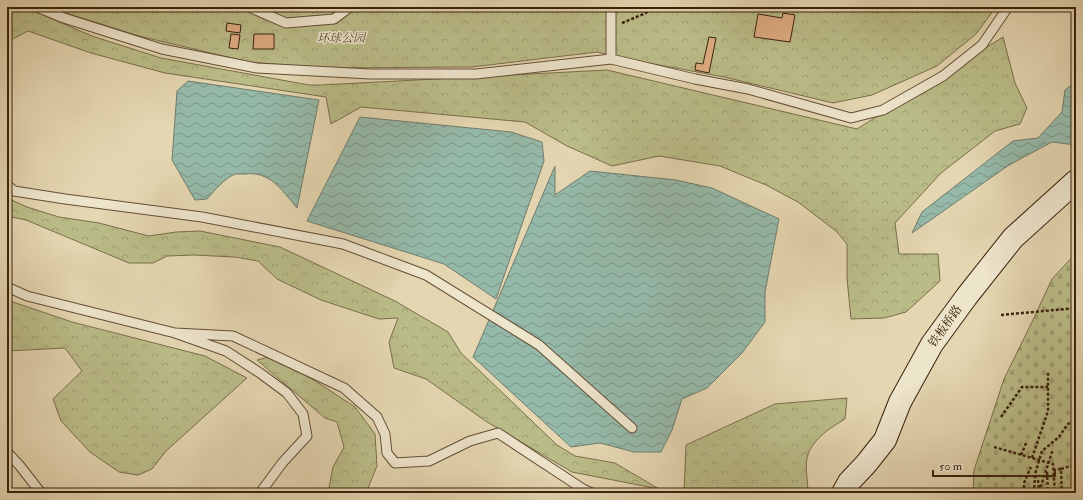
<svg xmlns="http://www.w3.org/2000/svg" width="1083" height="500" font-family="'IM FELL Double Pica','Noto Serif SC',serif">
  <defs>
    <pattern id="forest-crowns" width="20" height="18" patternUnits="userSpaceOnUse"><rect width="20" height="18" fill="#babc88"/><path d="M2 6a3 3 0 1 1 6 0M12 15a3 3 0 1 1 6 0" fill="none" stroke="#a1a174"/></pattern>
    <pattern id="cemetery-stones" width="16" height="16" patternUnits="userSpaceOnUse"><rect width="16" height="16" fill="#babc88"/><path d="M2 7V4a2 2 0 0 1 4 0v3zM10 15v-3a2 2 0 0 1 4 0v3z" fill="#a1a174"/></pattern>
    <pattern id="water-waves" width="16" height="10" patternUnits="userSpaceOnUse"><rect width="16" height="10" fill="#95b9a9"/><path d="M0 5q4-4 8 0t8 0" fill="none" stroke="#7b9688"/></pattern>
  </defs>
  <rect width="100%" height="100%" fill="#e4d6b1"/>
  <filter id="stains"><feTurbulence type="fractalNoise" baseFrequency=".005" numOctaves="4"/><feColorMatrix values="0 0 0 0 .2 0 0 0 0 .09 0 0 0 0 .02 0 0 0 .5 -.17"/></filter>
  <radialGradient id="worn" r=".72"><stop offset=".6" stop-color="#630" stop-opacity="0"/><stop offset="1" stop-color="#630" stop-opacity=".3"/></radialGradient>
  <path fill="url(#forest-crowns)" stroke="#7a6e4a" d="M7,7H24L92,36L161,58L309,85H321L607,70L857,129L1003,37L1015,83L1027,108L1020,124L995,131L941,173L895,223L899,254H938L940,281L906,312L884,318L851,319L847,278V244L836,231L798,202L766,185L720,166L659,156L612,166L567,146L525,122L361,107L331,124L326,97L165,73L91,53L28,31L7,42Z
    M54,7H996L976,34L937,66L872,95L833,103L724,77L627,59L597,52L472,67L322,68L249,62L139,36L66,13Z
    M7,198L27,207L59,217L99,223L149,236L176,232L200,231L280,247L395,301L448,332L461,353L557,445L575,456L615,463L659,489L572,472L487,422L426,379L394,368L389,342L398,318L379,319L321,300L277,279L258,261L235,257L194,255L167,256L153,263H129L26,220L7,216Z
    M7,300L72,322L205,356L247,378L166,451L152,469L138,475L119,472L90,452L61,421L53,399L82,371L65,348L7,351Z
    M273,356L320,384L355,407L375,434L377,466L366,493H328L333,467L344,447L337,422L325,418L257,360Z
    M847,398L845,419C830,428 811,440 807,458C805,467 808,483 808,493H684L686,445L775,404Z"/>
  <path fill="url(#cemetery-stones)" stroke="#7a6e4a" d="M1076,253V493H973L974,470L1004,379L1032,322L1052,279Z"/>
  <path fill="url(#water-waves)" stroke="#717c6b" d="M188,81L319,100L297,208C282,190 270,171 245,174C242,174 238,174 235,174C225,178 214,191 207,199L195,200L172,160L177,91Z
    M1076,82V145L1052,142L1009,165L912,233L922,212L1013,141L1038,138L1062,112L1065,90Z
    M360,117L511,132L542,142L544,161L496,299L444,264L307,221Z
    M555,166V195L590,171L676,180L712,188L779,219L765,292V322L742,353L707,388L682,399L672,430L661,452H634L600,443L571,447L473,357Z"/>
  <path fill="#dfac82" stroke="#3a210d" d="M705,7H715L713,12Z
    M783,13L795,15L790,42L754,37L758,14L782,18Z
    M227,23L241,25L240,33L226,31Z
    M231,34L240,35L238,49L229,48Z
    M254,34H274V49H253Z
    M709,37L716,38L709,73L695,70L696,63L703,64Z"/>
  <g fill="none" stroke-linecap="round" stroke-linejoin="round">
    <g stroke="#644e36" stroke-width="11">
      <path id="lane" d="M37,7L64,18L162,49L257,68L370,74H476L611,59L695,79L748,89L851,118L883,110L943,76L982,45L1008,7
        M249,7L286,23L334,19L350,7
        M611,59V7
        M7,185L14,191L65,199L202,217L343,244L426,275L539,345L632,428
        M7,287L27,296L175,333L226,351L260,373L287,393L303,414L307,436L283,462L260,493
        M175,333L233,336L344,388L377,417L385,434L387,453L395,463L429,461L470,441L498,433L583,489L592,493
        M7,452L20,466L41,493"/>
    </g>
    <g stroke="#3a210d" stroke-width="24">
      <path id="secondary" d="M843,493L849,482L866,464L885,440L900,402L932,344L967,296L1013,238L1076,181"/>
    </g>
    <path stroke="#3a210d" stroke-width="2.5" stroke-dasharray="3 2" stroke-linecap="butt" d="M622,23L646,13L651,7
      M1001,315L1076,308
      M1076,400V406
      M1001,417L1022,387H1048
      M994,447L1053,464L1055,493
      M1021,455L1027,441
      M1032,458L1048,411V371
      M1061,469L1076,464
      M1053,470L1061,469L1062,493
      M1047,472L1048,493
      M1038,480L1039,489
      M1039,492L1053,449
      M1024,493V483L1031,467
      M1034,493L1035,474L1042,451L1059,437L1067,425L1075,418L1076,415"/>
    <use href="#lane" stroke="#ede4cc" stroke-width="9"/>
    <use href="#secondary" stroke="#ede4cc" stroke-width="22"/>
  </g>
  <g text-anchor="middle" stroke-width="3" stroke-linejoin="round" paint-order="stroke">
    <g font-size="12" font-style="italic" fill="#5a482c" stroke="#ede4cc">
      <text x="341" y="42">环球公园</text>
    </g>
    <g font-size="12" fill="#3a210d" stroke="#ede4cc">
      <text transform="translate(945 326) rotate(-55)" y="4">铁板桥路</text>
    </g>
  </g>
  <rect width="1083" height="500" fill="none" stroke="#e4d6b1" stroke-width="24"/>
  <rect x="8" y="8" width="1067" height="484" fill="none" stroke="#3a210d" stroke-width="2"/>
  <rect x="12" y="12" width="1059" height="476" fill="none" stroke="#3a210d"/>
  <path d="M933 470v6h122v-6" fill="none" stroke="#3a210d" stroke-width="2"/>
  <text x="939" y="470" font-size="12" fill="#3a210d" stroke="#ede4cc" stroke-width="3" paint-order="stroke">50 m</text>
  <rect width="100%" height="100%" filter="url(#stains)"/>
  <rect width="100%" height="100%" fill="url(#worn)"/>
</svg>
